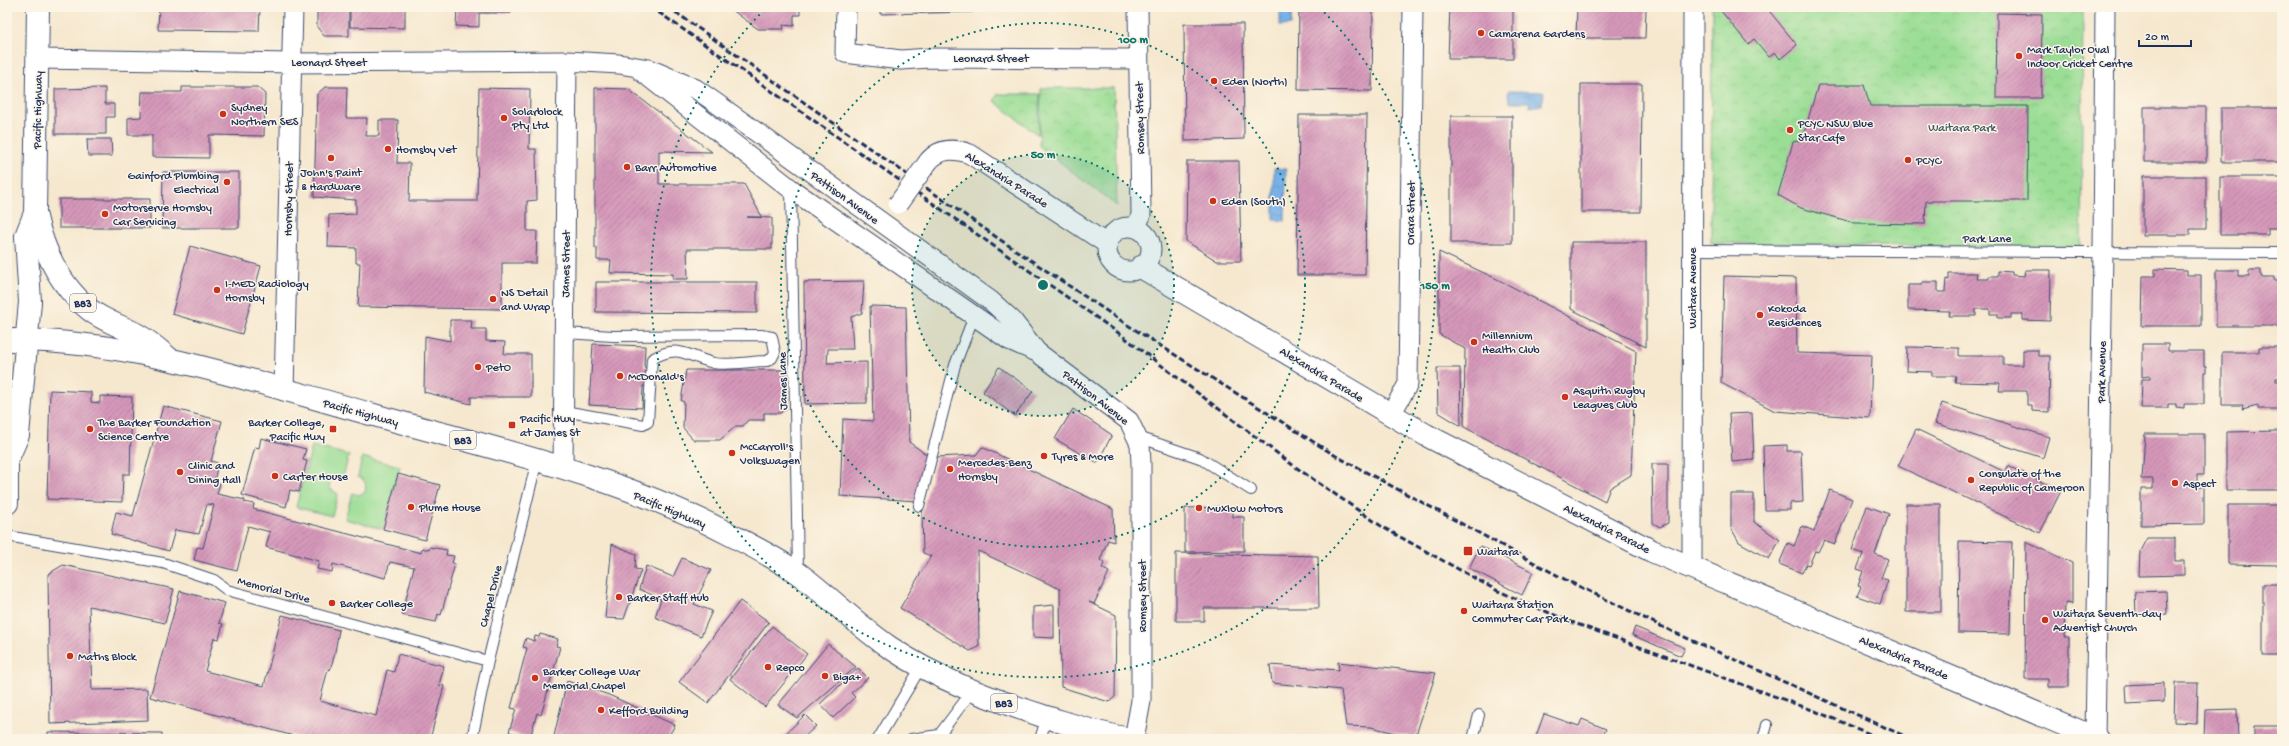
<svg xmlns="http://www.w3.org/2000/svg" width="2289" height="746" font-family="'Gochi Hand',sans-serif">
  <defs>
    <pattern id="park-crowns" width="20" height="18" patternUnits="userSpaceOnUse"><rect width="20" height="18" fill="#9add94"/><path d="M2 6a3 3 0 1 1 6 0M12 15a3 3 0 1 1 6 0" fill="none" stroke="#84be82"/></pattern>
    <pattern id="water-ripples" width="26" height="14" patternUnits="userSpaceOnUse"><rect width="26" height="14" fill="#77b1e8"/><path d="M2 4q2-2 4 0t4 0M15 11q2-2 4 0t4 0" fill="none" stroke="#6190bf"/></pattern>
    <pattern id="building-hatch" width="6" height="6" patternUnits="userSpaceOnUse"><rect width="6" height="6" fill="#d698ba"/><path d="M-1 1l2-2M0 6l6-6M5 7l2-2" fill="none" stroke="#ad7c9a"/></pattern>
  </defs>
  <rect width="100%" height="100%" fill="#fcf5e5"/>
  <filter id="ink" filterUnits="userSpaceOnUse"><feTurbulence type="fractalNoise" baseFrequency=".025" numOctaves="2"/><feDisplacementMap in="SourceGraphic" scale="8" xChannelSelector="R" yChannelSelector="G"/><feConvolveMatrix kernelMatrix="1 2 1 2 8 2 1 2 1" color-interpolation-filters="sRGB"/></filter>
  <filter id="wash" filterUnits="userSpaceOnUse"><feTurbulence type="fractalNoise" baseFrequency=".012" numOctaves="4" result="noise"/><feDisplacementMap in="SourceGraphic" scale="16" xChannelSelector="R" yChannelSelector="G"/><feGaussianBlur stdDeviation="0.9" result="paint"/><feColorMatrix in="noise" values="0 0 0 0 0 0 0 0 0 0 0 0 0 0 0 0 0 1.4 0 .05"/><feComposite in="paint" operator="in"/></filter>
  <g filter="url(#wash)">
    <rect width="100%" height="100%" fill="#f6e8cf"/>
    <path fill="#9add94" stroke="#5a8679" d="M312,446L349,455L343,477H333L329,481L330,489L338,494L332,516L296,507Z
      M362,457L400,466L383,529L345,519L352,493L359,495L365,492C367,485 365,479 358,477Z"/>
    <path fill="url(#park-crowns)" stroke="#5a8679" d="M1712,7H2083L2081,248L1711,243Z
      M1041,88H1114L1117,206L1039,146Z
      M998,94H1040L1038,135L994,101Z"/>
    <path fill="url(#water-ripples)" stroke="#4970a3" d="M1280,7H1292L1291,25L1280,26Z
      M1508,91L1544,92L1542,105L1529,107L1530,102H1509Z
      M1274,168L1286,169L1285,221L1274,220Z"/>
    <g id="blocks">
      <path fill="url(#building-hatch)" d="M159,7H260L259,31L158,30Z
        M317,7H349V36H324L317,27Z
        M350,7H405V28L350,27Z
        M457,7H511V13H479V27L456,26Z
        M728,7H800V15H794V26L783,25L784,29H758Z
        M880,7H973V12L880,14Z
        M1299,7H1373L1372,91L1298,90Z
        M1450,7H1513V59H1448Z
        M1577,7H1646L1645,38H1576Z
        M1726,7H1766L1797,45L1780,59L1775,52L1769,57L1754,39L1748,44L1721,11Z
        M1997,13L2042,14L2041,98H1996Z
        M1184,24H1243L1244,139L1185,141Z
        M1581,84H1642L1641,212H1581Z
        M1818,85H1864L1870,106H2028L2027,201H1926L1925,224L1855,223L1801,208L1778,195L1793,142L1802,140Z
        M182,87H257L265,94L264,136L209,135V158L152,157V135H128V118L141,117L142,92H182Z
        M325,87H347L346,118H367L366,136H379V120H398L397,163H410L409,201H477L479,88L530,89L529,149H536L537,200L527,201V231H537L536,263H502V309L358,307L360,263H356V248L328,247L329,215L356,214V200L314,197L317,94Z
        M105,88V104H114V117H106V134H55V89Z
        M595,88L628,89L712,152L659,151V184H744L762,217H747L772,218V249H687L688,279H673V274L610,273L611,260H597V248H595Z
        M2144,107H2206V162H2144Z
        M2221,108H2282V162H2221Z
        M1299,115H1367L1365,275H1297Z
        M1451,116H1512V243H1451Z
        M87,139H111L112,156H88Z
        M1187,161H1239L1241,261H1217L1186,241Z
        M163,172H239V228H162Z
        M2143,176H2206V229H2190V235H2143Z
        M2220,177H2282V228H2268V235H2220Z
        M59,199H150V228H59Z
        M1571,242H1646V347L1571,309Z
        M190,246L261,266L242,334L172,314Z
        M1439,252L1497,279L1636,351L1631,475L1610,488L1605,501L1464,427L1465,349L1439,334Z
        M2155,269L2187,270V275H2201V326H2142L2143,276H2155Z
        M2025,270H2051L2050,321L2023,320V314H2011V318H1998V314H1990V309H1976V316H1949L1950,311L1908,310V285H1922V282H1938V292H1945L1946,279L1949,280V273H1977L1976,279H1989V276H1998V271L2012,272V275L2024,276Z
        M2216,270H2238V276H2249V270H2261V277H2274V280H2282V301H2278V308H2282V326H2216Z
        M1724,276L1796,278L1797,353L1872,355L1870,418L1775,411L1721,383Z
        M864,281L862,313L851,317L853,349H828L827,363L867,362V403L805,404L804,282Z
        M596,282H757V313L596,312Z
        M870,306L906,307L909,442L927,455L917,501L840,496L843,419L873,421Z
        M450,320H472L471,329H486V341L505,342L504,354H531V397H471V404L424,392L425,336L450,341Z
        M593,344L645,346L644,367H649L648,386H643L642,408L589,405Z
        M2142,344H2168V351H2204V366H2206V372H2204V404H2184V408L2176,407V404H2168V408H2141L2142,379H2150V376L2142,377Z
        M1907,347L1959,348V356H2003V365H2023V350H2038V356H2050L2049,412L2032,411V405H2027V391H1999L2000,383L1955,382L1956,376H1932V372L1906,371Z
        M2259,347H2282V378H2276V381H2282V409H2258V405L2242,409L2243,405H2222V352H2259Z
        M999,367L1033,391L1015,416L983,392Z
        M1437,368H1460L1461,426L1438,412Z
        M686,370H786V409L780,413H764V420H748L743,426H736L720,440H694L683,428L684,402L681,401Z
        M50,390L91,392V402L100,403V396L132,397L130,474H123L122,502L47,499Z
        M1942,403L2049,437L2043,458L1935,423Z
        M163,406L222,421L211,461L218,463L214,482L220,483L217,494L245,500L244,502L254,504L253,509L421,553L422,548L429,550L430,547L447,550L446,555L454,556L452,563L455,564L441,615L438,614L436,622L402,615L414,567L390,562L385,578L333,564L332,572L317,569L319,561L266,547L270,532L248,526L237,571L194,560L197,547L203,548L214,505L207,504L199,534L175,530L169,551L111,534L116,512L133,516Z
        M1073,409L1112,435L1097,463L1055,439Z
        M1752,413L1754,460L1732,462L1729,414Z
        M1916,429L2005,472L2008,466L2061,491L2040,533L1898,466Z
        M2282,431V490H2226V432Z
        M2145,434H2204V475H2197V486H2204V524L2141,525V489H2153V479H2142Z
        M261,438L306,449L303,460L307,461L299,492L290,490L286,507L242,495L255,447L259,448Z
        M1787,445V451H1801L1803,502L1790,503V510H1765L1763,446Z
        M982,447L1113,509L1114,542L1108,540L1100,560L1105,562L1102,568L1109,572L1094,604L1089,602L1116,615L1115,697L1109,702L1061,687L1060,589L978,551L979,647L970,651L900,608L931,556L923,553L922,513L937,457L976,455Z
        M1652,464H1668V523L1660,527L1653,523Z
        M398,474L440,485L425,540L383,529Z
        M1830,490L1852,499L1835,544L1824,540L1818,552L1815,551L1809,565L1806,564L1802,573L1779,564L1788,543L1794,546L1802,526L1814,531Z
        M1731,494H1754V522L1780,540L1769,559L1739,542L1731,528Z
        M1906,504H1941V612H1906Z
        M2228,505H2281V565L2228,564Z
        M1867,506L1889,514L1875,554L1888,559L1881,578L1888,580L1880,604L1857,596L1861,587L1858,586L1863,571L1857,569L1863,554L1852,550Z
        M1226,507V511H1233V517H1244V551L1185,552V508Z
        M2147,538H2175V561H2184V575L2139,576L2140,551Z
        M1959,541L2012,542L2010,634L1958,633Z
        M2026,542L2072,563V604L2065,603L2064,637H2069V687H2048V679H2025Z
        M612,544L636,554L635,569L641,570L624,619L605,618Z
        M1480,546L1533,572L1522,595L1469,568Z
        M1176,553L1318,556L1319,608H1204V621H1176Z
        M682,558L711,570L694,604L712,611L701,636L655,617L661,599L639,589L646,566L673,577Z
        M63,565L174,589L165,623L89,606L92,690L147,689L148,720L50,724L48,574Z
        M2263,584H2282V656H2263Z
        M180,591L225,603L219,623L223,624L219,639L214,638L205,671L264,686L282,615L339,630L334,657L330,670L328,669L320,701L376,716L387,670L394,672L398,654L444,666L439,685L444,686L430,739H305L150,697Z
        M2166,591L2167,614L2136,615L2135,592Z
        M740,601L769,622L708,703L679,682Z
        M1054,605V638L1033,637V607Z
        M772,626L807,654L765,707L730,679Z
        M1635,627L1685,648L1681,656L1632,635Z
        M540,634L558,639L556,646L560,647L541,715L537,713L530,738L509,732L516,709L511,708L527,648L523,647L526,638L534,641L535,636L539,637Z
        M828,644L856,667L797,718L778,705Z
        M1338,662L1436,673L1415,738L1371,727L1346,726L1341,690L1272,683L1270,665L1339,670Z
        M858,668L868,678L851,693L855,697L833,718L820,704Z
        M567,681L609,695L675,725L667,739H565L554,736Z
        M2164,683V702L2127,704L2126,685Z
        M2175,683H2198L2197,723L2174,722Z
        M2237,709L2238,739H2204L2205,710Z
        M1544,714L1579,726L1582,719L1606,729L1601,739H1535Z
        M805,715L816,726L802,739H780Z
        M2254,726H2281V739H2254Z
        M48,732L162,733V739H48Z"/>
    </g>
  </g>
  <g filter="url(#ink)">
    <use href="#blocks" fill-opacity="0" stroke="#3c4b6f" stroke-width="1"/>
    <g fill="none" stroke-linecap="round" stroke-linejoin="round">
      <g stroke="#3c4b6f" stroke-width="12">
        <path id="service" d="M791,189L798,572
          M1692,250L2282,253
          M564,411L643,425L648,422L652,359C680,343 687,357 714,363C728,366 752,361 767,361L772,358L775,352L772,337L761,335L613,336L565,333
          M1138,437L1200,458L1251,490
          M919,506L955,365L974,316
          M7,536L163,563L214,580L227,590L488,661
          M472,739L488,661L537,460
          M878,739L921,667
          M911,739L939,735L972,691
          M1040,739L1047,717
          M1473,739L1479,715
          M1763,739L1767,725"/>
      </g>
      <g stroke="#3c4b6f" stroke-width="21">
        <path id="minor" d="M846,7L845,53L901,60L929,58L1138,59
          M38,59L291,63L567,61L619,64L649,69L696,89L716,103L991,301L1012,320L1037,352
          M641,71L791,189L1009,340L1037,352L1129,421L1140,444L1141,463V701L1134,739
          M928,162C939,148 954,148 970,154L1107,244
          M1107 249a22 22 0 1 1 44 0a22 22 0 1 1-44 0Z
          M1136,228L1141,215L1138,7
          M284,391L293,7
          M1391,414L1408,384L1413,7
          M563,468L567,61
          M1692,568L1693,7
          M2095,738L2103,252L2105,7"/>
      </g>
      <g stroke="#3c4b6f" stroke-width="24">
        <path id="tertiary" d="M1141,267L1426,435L1652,551L2098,739
          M7,454V503
          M8,458L18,435L30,302L26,236L35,213"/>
      </g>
      <g stroke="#3c4b6f" stroke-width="24">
        <path id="primary" d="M38,7L35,213C43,250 59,285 90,310C104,321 121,326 136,334C147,340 157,348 166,356
          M7,340C133,339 254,382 374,415C494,449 620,476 731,535C754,547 778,559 799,574C830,597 857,625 889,647C937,679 988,698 1043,716C1073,725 1101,735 1131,739"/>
      </g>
      <use href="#service" stroke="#fff" stroke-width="10"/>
      <use href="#minor" stroke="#fff" stroke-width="19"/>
      <use href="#tertiary" stroke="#fff" stroke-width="22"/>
      <use href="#primary" stroke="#fff" stroke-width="22"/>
      <path stroke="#1b2f5e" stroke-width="3" stroke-dasharray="6 3" stroke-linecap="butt" d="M651,7L1120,334L1294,466L1384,528L1496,590L1566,620L1815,711L1882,739
        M668,7L1002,241L1126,324L1336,456L1566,580L1671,631L1911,739"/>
      <g stroke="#3c4b6f" stroke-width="21" stroke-linecap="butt">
        <path id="minor-bridge" d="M898,204L928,162"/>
      </g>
      <use href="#minor-bridge" stroke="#fff" stroke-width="19"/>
    </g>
  </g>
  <circle cx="1043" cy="285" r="131" fill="#0f766e" fill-opacity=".12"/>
  <g fill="none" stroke="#0f766e" stroke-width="2" stroke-dasharray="2 4">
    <circle cx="1043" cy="285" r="131"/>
    <circle cx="1043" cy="285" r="262"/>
    <path d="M1320 8A392 392 0 1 1 766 8"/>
  </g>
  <g fill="#c8321e" stroke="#fcf5e5" stroke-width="1.5">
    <circle cx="1481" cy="33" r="4"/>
    <circle cx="2019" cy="56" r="4"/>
    <circle cx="1214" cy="81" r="4"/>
    <circle cx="223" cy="114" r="4"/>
    <circle cx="504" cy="118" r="4"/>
    <circle cx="1790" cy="130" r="4"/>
    <circle cx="388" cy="149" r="4"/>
    <circle cx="331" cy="158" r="4"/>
    <circle cx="1908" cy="160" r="4"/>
    <circle cx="627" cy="167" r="4"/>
    <circle cx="227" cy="182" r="4"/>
    <circle cx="1213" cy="201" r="4"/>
    <circle cx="105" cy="214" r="4"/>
    <circle cx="217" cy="290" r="4"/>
    <circle cx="493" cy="299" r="4"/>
    <circle cx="1760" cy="315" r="4"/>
    <circle cx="1474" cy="342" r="4"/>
    <circle cx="478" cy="367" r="4"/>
    <circle cx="620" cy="376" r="4"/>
    <circle cx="1565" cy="397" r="4"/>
    <rect x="508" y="421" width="8" height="8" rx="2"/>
    <circle cx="90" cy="429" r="4"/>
    <rect x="329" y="425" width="8" height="8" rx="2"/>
    <circle cx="732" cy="453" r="4"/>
    <circle cx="1044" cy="456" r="4"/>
    <circle cx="950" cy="469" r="4"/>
    <circle cx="180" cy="472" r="4"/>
    <circle cx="275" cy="476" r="4"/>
    <circle cx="1971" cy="480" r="4"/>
    <circle cx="2175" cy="483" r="4"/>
    <circle cx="411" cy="507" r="4"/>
    <circle cx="1199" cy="508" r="4"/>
    <rect x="1463" y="546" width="10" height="10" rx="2"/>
    <circle cx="619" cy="597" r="4"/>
    <circle cx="332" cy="603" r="4"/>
    <circle cx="1464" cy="611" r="4"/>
    <circle cx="2045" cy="620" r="4"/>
    <circle cx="70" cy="656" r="4"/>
    <circle cx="768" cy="667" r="4"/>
    <circle cx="825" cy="676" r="4"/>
    <circle cx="535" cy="678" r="4"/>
    <circle cx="601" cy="710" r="4"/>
  </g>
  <g text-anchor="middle" stroke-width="3" stroke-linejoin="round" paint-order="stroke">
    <g fill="#fcf5e5" stroke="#5e6a86" stroke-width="1">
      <rect x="70" y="294" width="26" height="18" rx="3"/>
      <rect x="450" y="431" width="26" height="18" rx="3"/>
      <rect x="991" y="694" width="26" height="18" rx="3"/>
    </g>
    <g font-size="11" font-weight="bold" fill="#1b2f5e">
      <text x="83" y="307">B83</text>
      <text x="463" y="444">B83</text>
      <text x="1004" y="707">B83</text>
    </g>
    <g font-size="12" fill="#1b2f5e" stroke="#fcf5e5" text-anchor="start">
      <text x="1489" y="37">Camarena Gardens</text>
      <text x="2027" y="53">Mark Taylor Oval<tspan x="2027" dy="14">Indoor Cricket Centre</tspan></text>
      <text x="1222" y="85">Eden (North)</text>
      <text x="231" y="111">Sydney<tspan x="231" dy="14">Northern SES</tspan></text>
      <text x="512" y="115">Solarblock<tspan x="512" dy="14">Pty Ltd</tspan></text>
      <text x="1798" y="127">PCYC NSW Blue<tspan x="1798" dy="14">Star Cafe</tspan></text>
      <text x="396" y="153">Hornsby Vet</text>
      <text x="1916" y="164">PCYC</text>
      <text x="635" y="171">Barr Automotive</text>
      <text x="331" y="176" text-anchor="middle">John's Paint<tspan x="331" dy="14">&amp; Hardware</tspan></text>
      <text x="219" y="179" text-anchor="end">Gainford Plumbing<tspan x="219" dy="14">Electrical</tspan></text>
      <text x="1221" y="205">Eden (South)</text>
      <text x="113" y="211">Motorserve Hornsby<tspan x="113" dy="14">Car Servicing</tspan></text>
      <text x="225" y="287">I-MED Radiology<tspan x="225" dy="14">Hornsby</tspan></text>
      <text x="501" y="296">NS Detail<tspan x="501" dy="14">and Wrap</tspan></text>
      <text x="1768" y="312">Kokoda<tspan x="1768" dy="14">Residences</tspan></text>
      <text x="1482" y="339">Millennium<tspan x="1482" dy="14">Health Club</tspan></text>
      <text x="486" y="371">PetO</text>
      <text x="628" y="380">McDonald's</text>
      <text x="1573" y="394">Asquith Rugby<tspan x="1573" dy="14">Leagues Club</tspan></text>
      <text x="520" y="422">Pacific Hwy<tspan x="520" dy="14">at James St</tspan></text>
      <text x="98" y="426">The Barker Foundation<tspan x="98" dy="14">Science Centre</tspan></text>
      <text x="325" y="426" text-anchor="end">Barker College,<tspan x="325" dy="14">Pacific Hwy</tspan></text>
      <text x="740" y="450">McCarroll's<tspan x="740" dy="14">Volkswagen</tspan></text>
      <text x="1052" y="460">Tyres &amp; More</text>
      <text x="958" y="466">Mercedes-Benz<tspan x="958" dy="14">Hornsby</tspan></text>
      <text x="188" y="469">Clinic and<tspan x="188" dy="14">Dining Hall</tspan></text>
      <text x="1979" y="477">Consulate of the<tspan x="1979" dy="14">Republic of Cameroon</tspan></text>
      <text x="283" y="480">Carter House</text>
      <text x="2183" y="487">Aspect</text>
      <text x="419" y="511">Plume House</text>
      <text x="1207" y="512">Muxlow Motors</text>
      <text x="1477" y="555">Waitara</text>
      <text x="627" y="601">Barker Staff Hub</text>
      <text x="340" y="607">Barker College</text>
      <text x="1472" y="608">Waitara Station<tspan x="1472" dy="14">Commuter Car Park</tspan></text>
      <text x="2053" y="617">Waitara Seventh-day<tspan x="2053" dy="14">Adventist Church</tspan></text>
      <text x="78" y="660">Maths Block</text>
      <text x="776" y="671">Repco</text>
      <text x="543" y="675">Barker College War<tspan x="543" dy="14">Memorial Chapel</tspan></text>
      <text x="833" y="680">Biga+</text>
      <text x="609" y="714">Kefford Building</text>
    </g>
    <g font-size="12" fill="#1b2f5e" stroke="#fcf5e5">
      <text x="991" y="62">Leonard Street</text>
      <text x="329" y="66">Leonard Street</text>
      <text transform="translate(37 110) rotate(-89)" y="4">Pacific Highway</text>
      <text transform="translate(1139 118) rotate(-91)" y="4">Romsey Street</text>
      <text transform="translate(1007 179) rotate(32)" y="4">Alexandria Parade</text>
      <text transform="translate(845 197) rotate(36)" y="4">Pattison Avenue</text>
      <text transform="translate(288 199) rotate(-89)" y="4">Hornsby Street</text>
      <text transform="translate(1410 213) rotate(-89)" y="4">Orara Street</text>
      <text x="1987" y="242">Park Lane</text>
      <text transform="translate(565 264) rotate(-89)" y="4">James Street</text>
      <text transform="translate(1692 288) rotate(-90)" y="4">Waitara Avenue</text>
      <text transform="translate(2101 372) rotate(-89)" y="4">Park Avenue</text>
      <text transform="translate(1322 374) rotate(31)" y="4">Alexandria Parade</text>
      <text transform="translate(782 381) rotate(-91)" y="4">James Lane</text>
      <text transform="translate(1096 397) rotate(38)" y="4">Pattison Avenue</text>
      <text transform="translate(361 412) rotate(15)" y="4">Pacific Highway</text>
      <text transform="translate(670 509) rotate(23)" y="4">Pacific Highway</text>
      <text transform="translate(1607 528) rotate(27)" y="4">Alexandria Parade</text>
      <text transform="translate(274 589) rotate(15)" y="4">Memorial Drive</text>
      <text transform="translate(490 596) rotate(-76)" y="4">Chapel Drive</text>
      <text transform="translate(1142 596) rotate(-90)" y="4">Romsey Street</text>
      <text transform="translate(1904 657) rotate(23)" y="4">Alexandria Parade</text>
    </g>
    <g font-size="12" fill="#3b5a6c" stroke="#fcf5e5">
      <text x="1962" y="131">Waitara Park</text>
    </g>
  </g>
  <circle cx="1043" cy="285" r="6" fill="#0f766e" stroke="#fcf5e5" stroke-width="2"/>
  <g font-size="12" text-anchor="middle" font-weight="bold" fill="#0f766e" stroke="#fcf5e5" stroke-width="3" stroke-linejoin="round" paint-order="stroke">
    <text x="1133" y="43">100 m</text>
    <text x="1043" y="158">50 m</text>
    <text x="1435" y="289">150 m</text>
  </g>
  <rect width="2289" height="746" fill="none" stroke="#fcf5e5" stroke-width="24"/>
  <path d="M2139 40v6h52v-6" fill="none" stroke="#1b2f5e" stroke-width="2"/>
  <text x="2145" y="40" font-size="12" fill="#1b2f5e" stroke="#fcf5e5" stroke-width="3" paint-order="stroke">20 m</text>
</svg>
